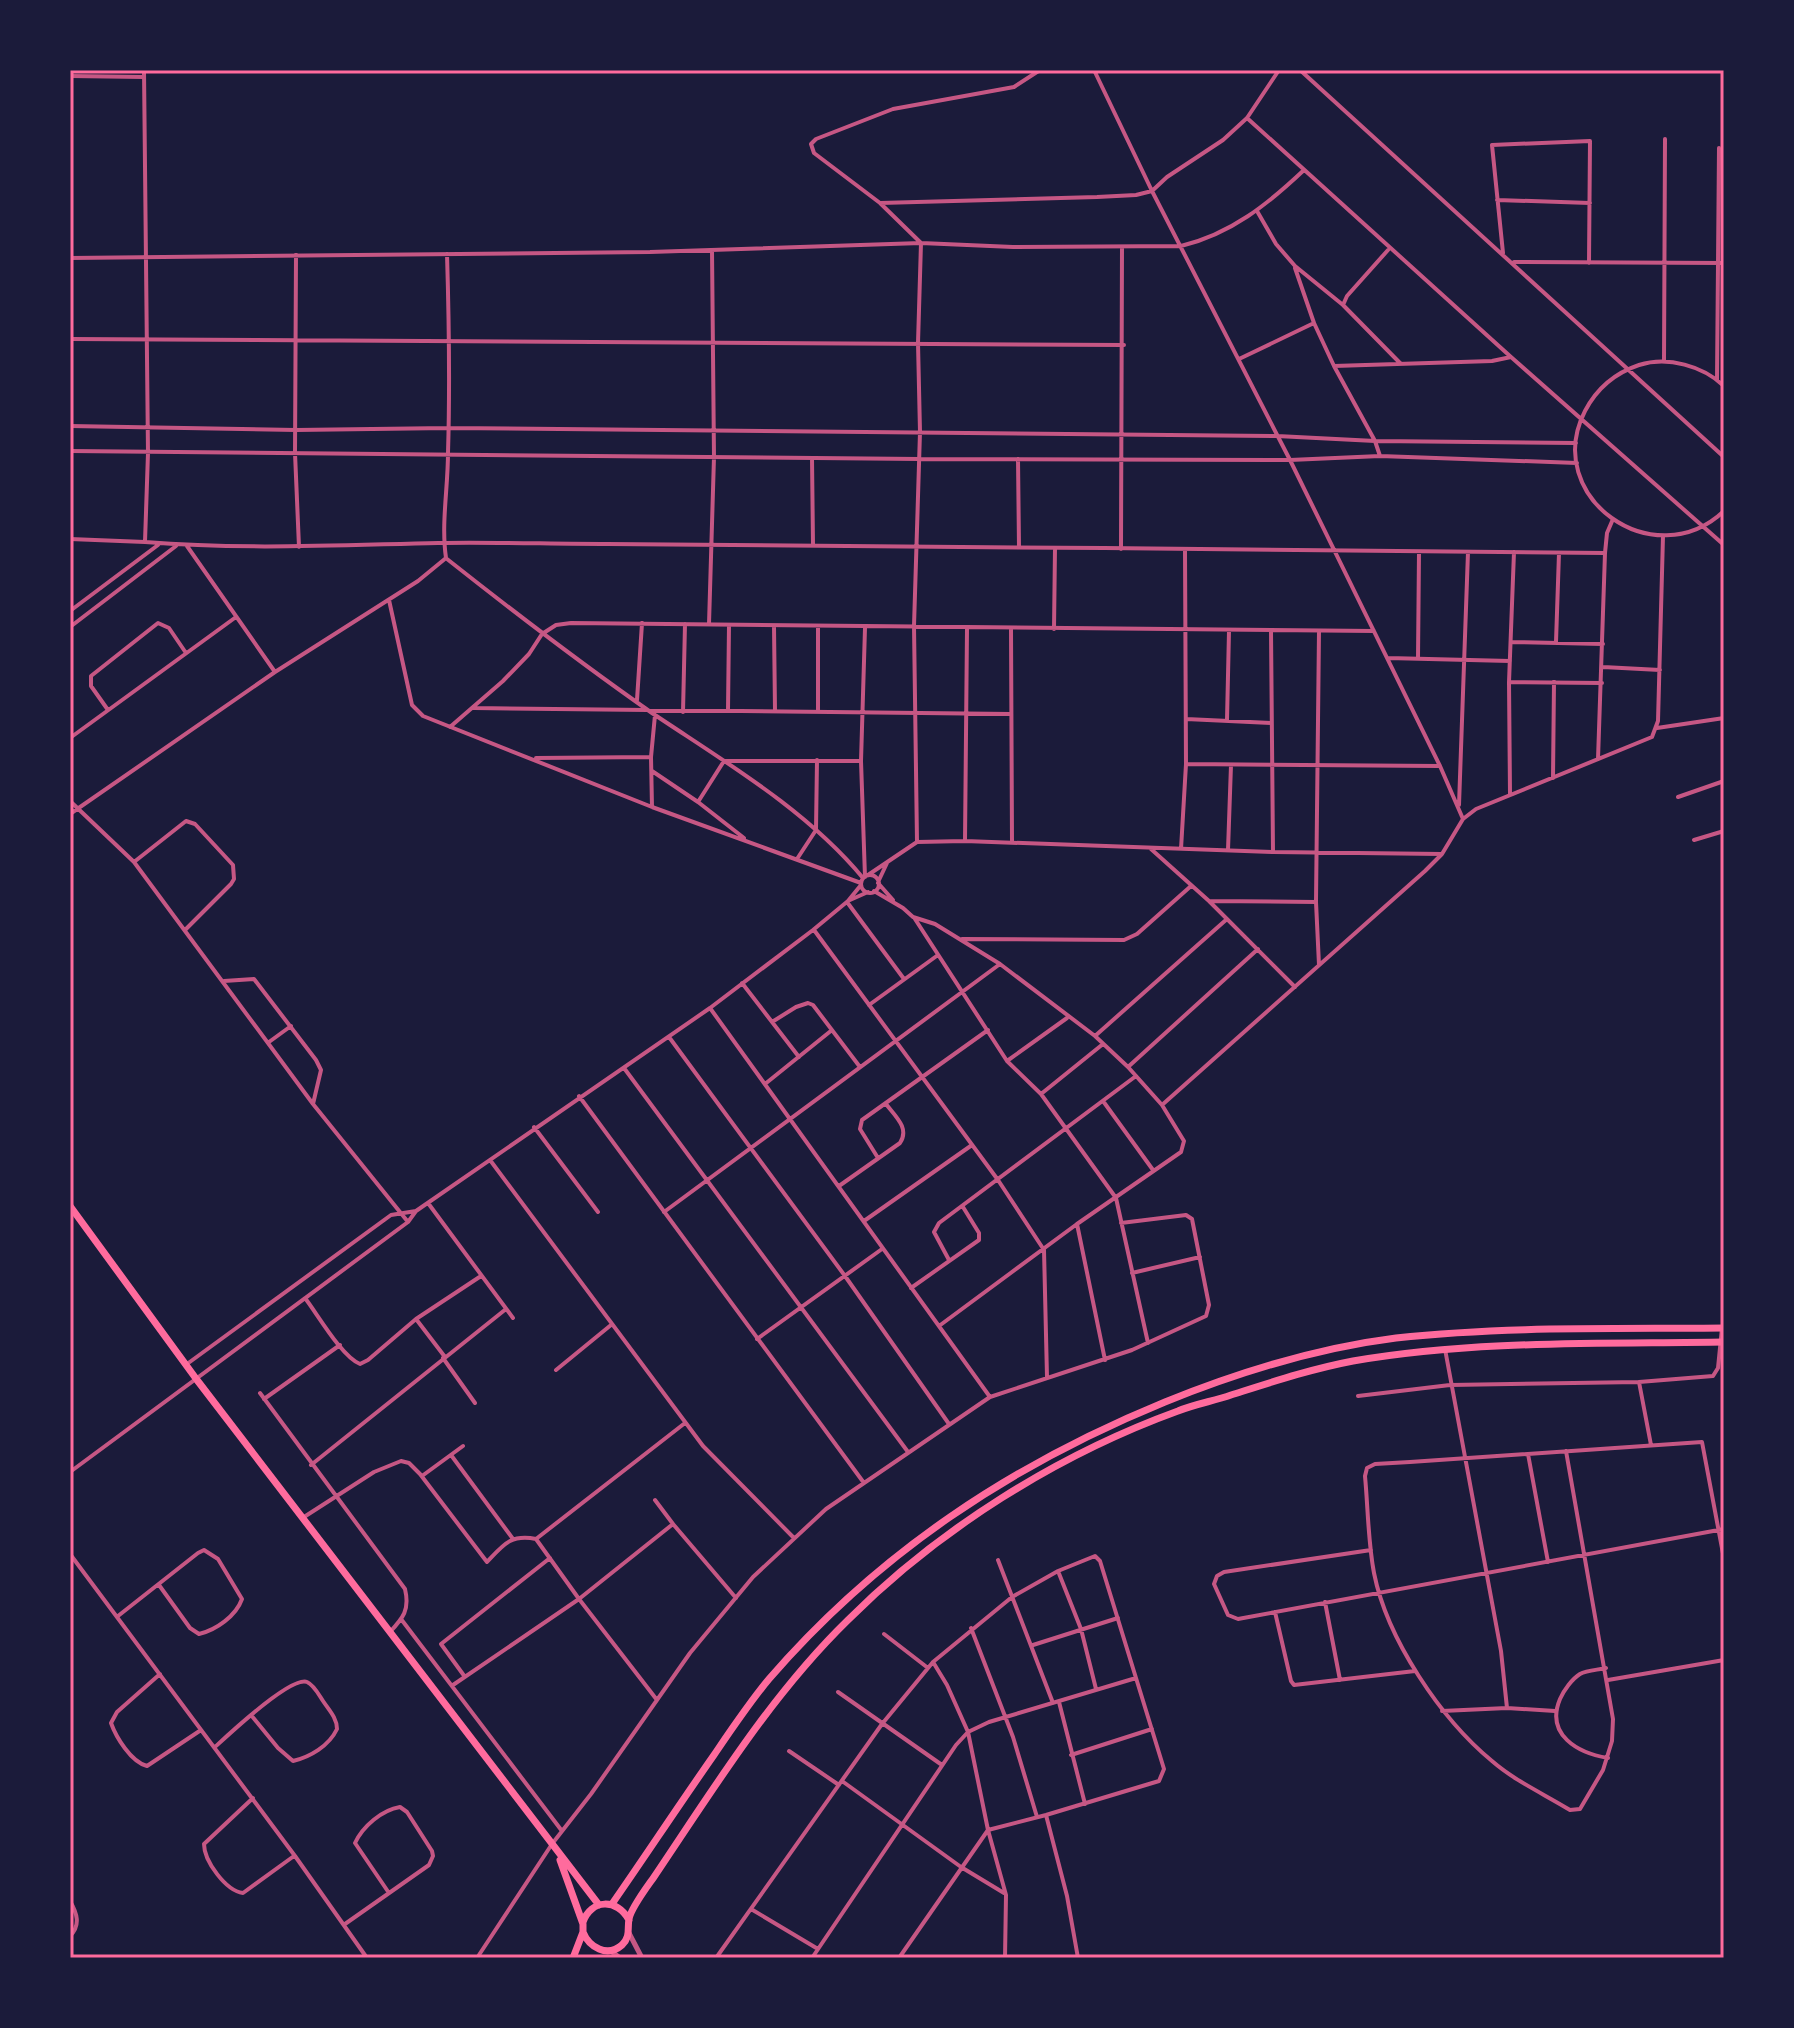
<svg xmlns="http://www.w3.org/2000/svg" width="1794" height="2028" font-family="'Nunito Sans',sans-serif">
  <rect width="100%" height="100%" fill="#1b1b3a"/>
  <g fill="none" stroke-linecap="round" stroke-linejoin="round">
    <path stroke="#c65784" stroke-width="4" d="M1094,70L1152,191L1290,460L1440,766L1463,819
      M1300,70L1724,457
      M70,76L144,77
      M1247,118L1511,357L1492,361L1334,366L1375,441L1380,456
      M1497,200L1590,203
      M880,203L1097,197L1136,195L1152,191L1167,177L1223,140L1247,118L1279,70
      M1257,211L1276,244L1295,266L1343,305
      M1388,250L1347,296L1343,305L1400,363
      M1503,253L1492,145L1590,141L1589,263
      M296,255L295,453L299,547
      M70,258L650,252L921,243L1013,247L1181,246C1231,234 1268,204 1304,170
      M1514,262L1724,263
      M1295,268L1314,323
      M70,339L1124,345
      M1511,357L1724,545
      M1239,359L1314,323L1334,366
      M1664,361L1665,139
      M1717,380L1719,148
      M1724,386C1703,366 1668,356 1639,365C1615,373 1597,388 1585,411C1541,497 1654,577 1724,511
      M70,426L296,430L448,428L1277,436L1375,441L1576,443
      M70,451L919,459L1290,460L1380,456L1577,463
      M812,458L813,545
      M1018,459L1019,547
      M70,539L145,542L148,453L144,70
      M145,542C243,550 341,545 438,543C495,542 551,544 607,544C940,547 1272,549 1605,553
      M187,546L275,672
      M1121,549L1122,247
      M447,559C514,612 582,664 652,713C725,762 807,810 863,878
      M389,600L412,705L423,716L652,807L861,883
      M70,611L158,545
      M709,624L714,457L712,250
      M774,626L775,711
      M70,627L176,546
      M818,627V711
      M865,628L861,761L865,877
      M1011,629L1012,842
      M1054,629L1055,548
      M1271,631L1273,852
      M1511,642L1603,644
      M1556,642L1559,553
      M1388,658L1510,661
      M1418,658L1419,552
      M1603,667L1660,670
      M1509,682L1602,683
      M637,700L642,623
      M474,708L1011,714
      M108,710L91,686V676L158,623L169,628L186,653
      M728,710L729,625
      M683,712L685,624
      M1186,719L1271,723
      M1227,720L1229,631
      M450,727L503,681L529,654L542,634L556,625L571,623L1374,631
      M1657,728L1724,718
      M70,738L236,617
      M536,758L651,757
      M1598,759L1605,553L1607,533L1613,519
      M1186,764L1439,766
      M652,771L698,802
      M1553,778L1554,682
      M1510,794L1509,682L1514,552
      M1678,797L1724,781
      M70,801L134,862
      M1459,805L1468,552
      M652,807L651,757L655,715
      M70,814L275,672L418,581L446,558C441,524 448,488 448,453C450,387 449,320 447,254
      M744,838L698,802L724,761H861
      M1694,840L1724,831
      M965,841L967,629
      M917,842L914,626L920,432L918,343L921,243L880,203L814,153L811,144L816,139L893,109L1014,87L1040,70
      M1151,849L1209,901L1295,987
      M1181,849L1186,764L1185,551
      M1228,850L1231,765
      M797,859L816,830L817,760
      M868,875L917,842L965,841L1273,852L1442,854
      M861 884a9 9 0 1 1 18 0a9 9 0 1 1-18 0Z
      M879,880L887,863
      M878,883L893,900
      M874,891L903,908L913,917L935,924L1000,964L1095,1036L1128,1067L1162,1105L1184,1141L1181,1152L1077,1224L939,1326
      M850,900L868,892
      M1209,901L1316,902
      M847,902L904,979
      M915,919L1007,1061L1041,1094L1116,1198L1148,1343
      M185,930L231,884L234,879L233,865L195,824L186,821L134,862L313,1104L408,1222
      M814,930L998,1180L1044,1250L1047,1377
      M962,939L1124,940L1137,934L1191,886
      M1319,965L1316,902L1319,631
      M224,981L254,979L316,1060L321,1070L313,1104
      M742,983L799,1057
      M869,1005L938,955
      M710,1008L990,1397
      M772,1022L796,1007L808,1003L813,1005L860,1067
      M1095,1036L1227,919
      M669,1037L845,1276L949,1424
      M269,1042L291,1026
      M1007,1061L1067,1018
      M1128,1067L1258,949
      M624,1068L908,1452
      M765,1084L832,1030
      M1041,1094L1103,1044
      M579,1096L864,1483
      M1103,1101L1153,1170
      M1162,1105L1425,871L1442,854L1463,819L1476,809L1652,737L1658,721L1663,536
      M534,1127L598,1212
      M878,1158L860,1129L862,1120L988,1030
      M490,1160L703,1446L794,1538
      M839,1186L900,1143C910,1128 895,1116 886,1104
      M428,1203L513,1318
      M664,1212L1000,964
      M864,1221L972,1145
      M1077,1224L1105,1360
      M949,1260L934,1232L939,1223L1136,1076
      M1132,1273L1200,1257
      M911,1288L979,1240V1233L963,1207
      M305,1298C318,1315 342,1357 360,1364L368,1360L416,1319L481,1276
      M416,1319L445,1357
      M757,1339L882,1249
      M1445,1349L1501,1651L1507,1708
      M443,1358L475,1403
      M187,1364L391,1215L416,1211
      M556,1370L611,1325
      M260,1393L405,1589C410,1610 403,1618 390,1632
      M1358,1396L1450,1385L1639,1382
      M264,1399L340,1345
      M1651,1445L1639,1382L1713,1376L1718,1368L1722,1328
      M1566,1451L1613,1719L1612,1741L1603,1770L1580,1809L1570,1810C1544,1794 1515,1781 1492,1761C1441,1719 1387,1639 1374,1573C1368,1542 1368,1508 1365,1476L1367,1468L1375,1464L1410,1462L1702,1442L1724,1559
      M1528,1454L1548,1562
      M451,1455L513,1539
      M311,1465L506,1309
      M70,1472L408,1222L416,1211L710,1008L813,930L848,901L861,885
      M422,1476L463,1446
      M655,1500L673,1524
      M304,1517L374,1472L401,1461L409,1463L420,1474L487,1562C504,1544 511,1534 536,1539
      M1371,1550L1224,1572L1217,1576L1214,1584L1228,1615L1238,1619L1724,1529
      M70,1554L295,1856L367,1958
      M998,1560L1053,1703
      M1058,1571L1081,1629L1096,1689
      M1325,1602L1340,1680
      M1275,1612L1291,1681L1294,1685L1415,1671
      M118,1616L198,1553L204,1550L218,1559L242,1599C236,1616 216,1630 199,1634L190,1628L159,1585
      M401,1619L562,1831
      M971,1628L1013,1737L1037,1817
      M884,1634L928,1668
      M1033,1645L1118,1618
      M933,1662L947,1685L968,1732L988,1830L1006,1895L1005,1958
      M1606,1668C1598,1670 1587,1670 1580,1674C1572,1679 1564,1690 1560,1699C1545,1735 1578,1753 1608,1758
      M160,1674L117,1712L111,1723C116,1737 131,1762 147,1766L201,1730
      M465,1677L441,1644L550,1558
      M1608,1680L1724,1660
      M453,1685L579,1599L673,1524L736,1598
      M838,1692L942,1765
      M657,1700L579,1599L536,1539L685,1423
      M1059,1702L1085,1804
      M1442,1711L1507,1708L1555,1711
      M215,1747C228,1735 291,1676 307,1682C314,1685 319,1695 323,1701C329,1710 337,1718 337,1729C329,1746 310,1757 293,1761L278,1748L251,1715
      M789,1751L839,1785
      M1071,1755L1152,1729
      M842,1781L961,1867L1004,1893
      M253,1798L204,1844C204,1861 226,1891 243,1893L294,1856
      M1046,1815L1067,1896L1078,1958
      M70,1901C77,1913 81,1925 70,1936
      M751,1909L818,1949
      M345,1924L429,1865L433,1856L432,1851L407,1812L400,1807C382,1810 363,1826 355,1843L389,1893
      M477,1958L552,1844L591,1794L690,1653L753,1577L826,1509L990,1397L1132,1350L1206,1316L1209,1305L1192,1219L1186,1215L1121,1223
      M716,1958L882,1724L933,1662L1012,1597L1058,1571L1095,1556L1100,1561L1164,1769L1159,1781L1046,1815L988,1830L899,1958
      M812,1958L956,1745L968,1732L989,1722L1136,1678"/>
    <path stroke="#c65784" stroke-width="5" d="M629,1933L642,1958
      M611,1951L620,1958"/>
    <path stroke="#ff6b9d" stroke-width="7" d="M70,1206L197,1380L599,1905
      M560,1860L583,1924V1932L573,1958
      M612,1904C646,1855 679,1805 714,1755C731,1730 749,1703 769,1679C878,1553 1011,1465 1165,1402C1239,1372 1316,1348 1396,1338C1505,1326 1615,1329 1724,1328
      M583,1922C591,1899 617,1898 629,1920
      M583,1932C589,1947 607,1958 622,1945C631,1936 627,1929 629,1919C631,1908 647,1887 654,1877C714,1788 771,1695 848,1620C939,1529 1057,1455 1178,1411C1195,1404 1214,1401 1231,1395C1272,1382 1311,1369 1353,1361C1475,1340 1601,1344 1724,1342"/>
  </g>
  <rect width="1794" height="2028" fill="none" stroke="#1b1b3a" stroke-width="144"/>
  <rect x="72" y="72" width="1650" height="1884" fill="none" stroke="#ff6b9d" stroke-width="3"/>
</svg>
